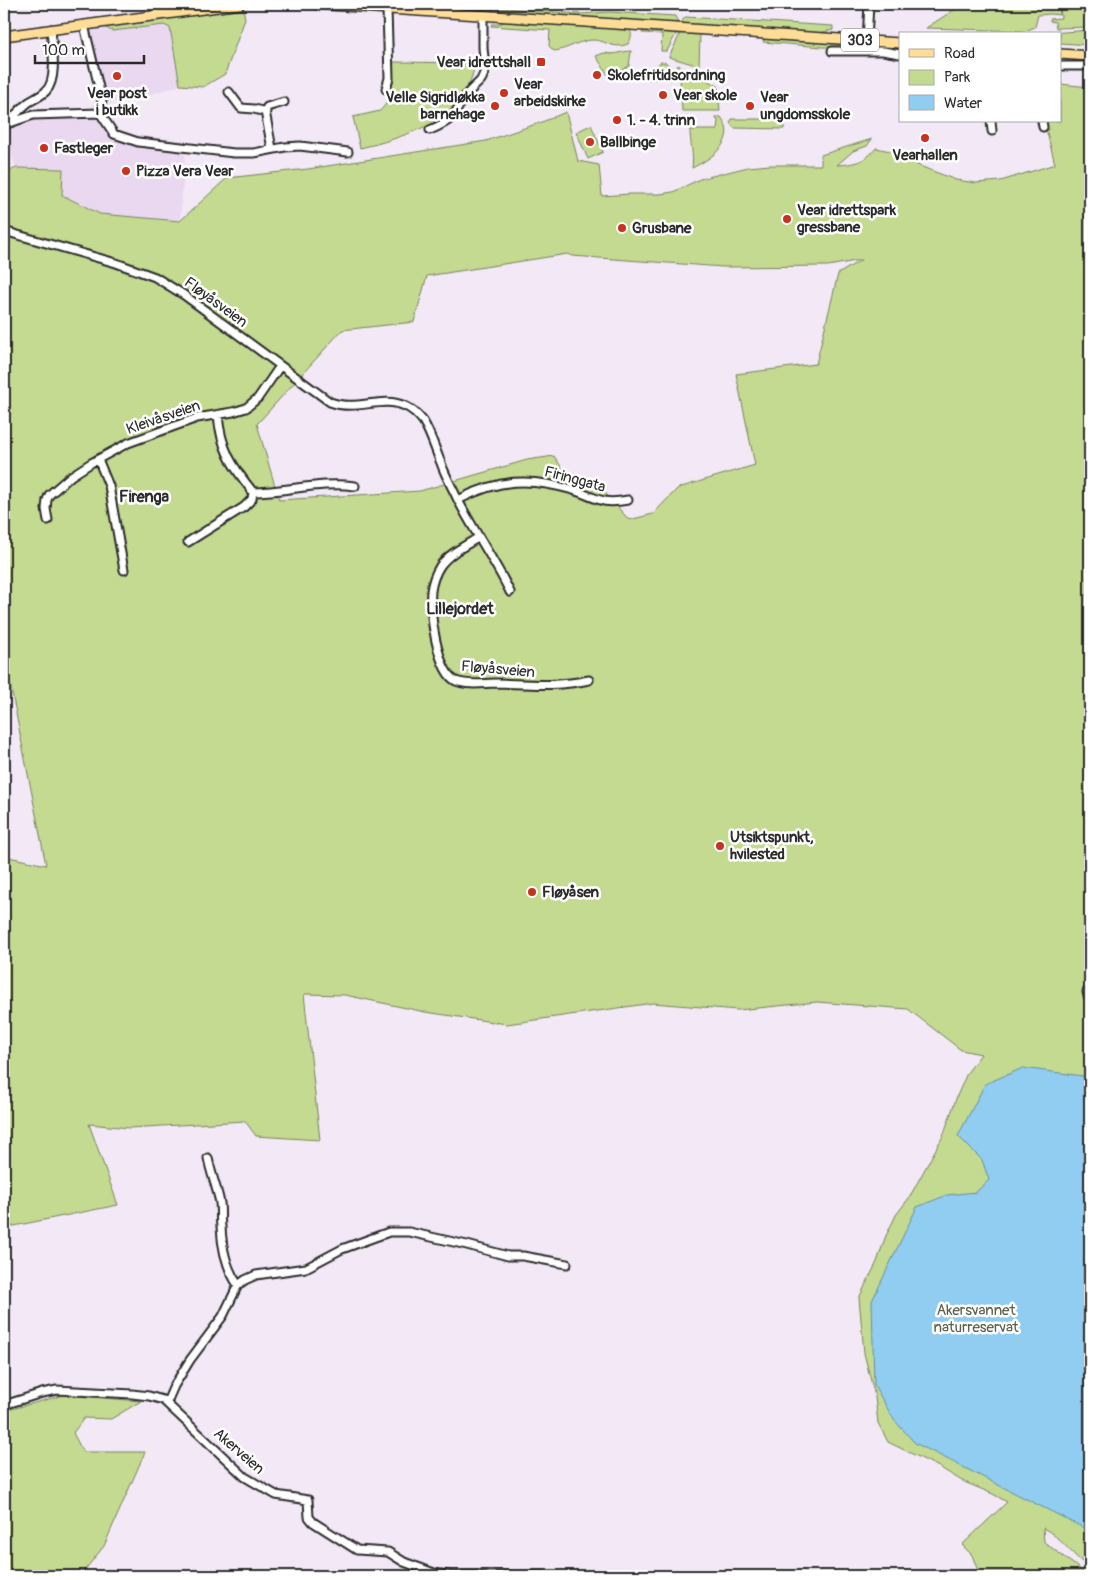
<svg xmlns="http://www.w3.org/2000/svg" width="1094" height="1580" font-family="Pangolin,sans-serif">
  <rect width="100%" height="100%" fill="#f2e8f6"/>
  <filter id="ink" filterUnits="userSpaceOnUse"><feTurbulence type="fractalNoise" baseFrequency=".02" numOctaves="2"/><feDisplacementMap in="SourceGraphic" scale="10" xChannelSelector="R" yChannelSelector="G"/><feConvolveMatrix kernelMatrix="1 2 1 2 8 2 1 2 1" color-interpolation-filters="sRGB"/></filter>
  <g filter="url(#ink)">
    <path fill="#e9d8ef" d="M170,23L180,85L136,99L108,103L109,124L119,133L186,141L180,221L100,214L62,195L63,169L16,168L4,130V122L32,112L91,108L98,101L79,31Z"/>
    <path fill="#c3da90" stroke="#77825e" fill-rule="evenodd" d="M373,4H427L492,8L494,9L492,12Z
      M524,4H602L603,5L601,9L581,10L525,7Z
      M963,4H1059L1060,15L1050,14L1038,15L1035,27L1025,31L926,28Z
      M1060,4H1090V27L1056,28L1055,22L1050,21V19L1061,18Z
      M243,7L245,19L225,74L203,87L180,85L170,28L164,25L112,31L102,26Z
      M501,8L582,14L608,12L675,16L678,23H681L685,17L833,26V30L818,33L499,12Z
      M506,21L629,28C633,34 631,39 628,44C613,50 606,40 593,40C579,40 567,50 554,51L549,46L550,30L491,26L492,24H499Z
      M644,30L700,33L699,66L669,57L680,34H676L667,51H661L662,34L642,33Z
      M1090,30V45L1060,43V34H1038Z
      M765,38L900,47V52L886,49L822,47L763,42Z
      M629,51H631L629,66L611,77L608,75L596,56L604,53L612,54Z
      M393,62L476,63L470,82L457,99L452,114C422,129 393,141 360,148L353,117L380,111L391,98Z
      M661,62C671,62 673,71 676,79H647L648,73Z
      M678,65L718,86L720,111H682L680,78L676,69Z
      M1060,84L1090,87V1568C1073,1557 1061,1537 1043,1528L1044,1542L1089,1576H980L972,1555L962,1545L1007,1502L993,1494L962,1481L939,1467L888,1442L878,1423L875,1397L864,1353L859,1298L877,1262L885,1238L896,1215L909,1198L943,1136L957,1096L967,1073L981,1054L961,1050L908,1009L817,1002L738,1010L653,1003L507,1024L425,1012L345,995L304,994L320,1140L256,1136L245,1121L129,1128L89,1124L118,1205L4,1228V856L46,865L4,653V174L16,168L63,169L62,195L100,214L180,221L227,178L308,169L486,141L542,122L566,112L578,161L599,165L602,196L630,194H660L673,192L700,179L748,167L770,165H821V155L872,139L867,146L853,151L837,165C854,164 865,162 876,148L895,152L917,165L956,180L976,183L1001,181L1055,164L1044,121H1060ZM567,254L572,256L723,267L828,266L861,260L838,274L816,364L736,374L755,465L678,488L653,514L629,520L601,488L589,479L564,471L554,456L527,460L420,491L279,500L257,424L342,330L414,322L427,276Z
      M716,117H721C739,140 711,159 692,168C694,155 690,143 690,130H717L718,120L716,119Z
      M732,119H779L784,126V129L734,128L730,123Z
      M591,125L603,152L588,159L576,132Z
      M64,1395L141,1401L111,1419L84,1418L73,1433L83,1452H145L104,1546L80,1576H4V1411Z"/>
    <path fill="#90cdf0" stroke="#688ca1" d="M1023,1068L1090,1077V1531L915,1443L894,1420L874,1385L872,1301L917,1207L947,1195L976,1192L989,1180L982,1160L958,1136L985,1084Z"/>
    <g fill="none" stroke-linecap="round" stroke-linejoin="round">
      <g stroke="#2b2b2b" stroke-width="11">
        <path id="minor" d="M155,4L156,15
          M84,25L102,100L100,113
          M867,40L869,4
          M832,51H883L900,54
          M1060,66H1090
          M386,89L389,78L387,9
          M229,92L241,108L254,109L266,112
          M991,121L992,131
          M1042,121L1043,127
          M9,122C15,115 21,108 29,102C34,99 41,96 46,91C58,79 52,46 51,29
          M4,125L33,115L100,113L114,134L138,142L234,153H254L285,147L300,146L348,152
          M430,130C455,119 451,118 465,97C469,90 476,86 481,80C488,69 483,57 483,46C483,36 483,25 483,15
          M272,149L265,111L267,107L284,102
          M4,231L116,263L155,277L184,295L330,402C357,412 382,395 405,406C412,409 419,416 423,421C431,434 435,449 441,463C445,475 452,487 457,498C473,530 494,559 510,592
          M218,415C221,449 232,466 253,492
          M98,459L109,486L124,570
          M253,492C288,492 320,481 355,486
          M458,500C498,479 529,477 573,490C598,498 600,505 628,500
          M48,520L46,509L47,500L49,495L71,476L91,463L128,443L197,418L233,412L246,408L258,398L280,366
          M479,537C467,545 449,553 440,566C435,574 432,583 431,591C429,610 437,672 456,681C468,686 485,683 497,683C530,684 556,687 589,680
          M188,542L244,507L252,499L253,492
          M1090,989L1087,992L1088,996L1090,997
          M208,1158C211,1174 217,1188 220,1203C221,1211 220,1219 221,1227C222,1248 226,1268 238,1285
          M167,1402L174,1386L190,1360L223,1316L238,1285L245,1280L256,1275L306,1268L342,1249L389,1232H409L467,1245L508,1256H523L567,1264
          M4,1405L42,1393L57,1390L132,1394L149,1396L163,1400L245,1477L276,1495L308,1500L309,1517L313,1522L357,1550L388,1552L404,1562L434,1573L453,1576H544"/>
      </g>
      <g stroke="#2b2b2b" stroke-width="12">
        <path id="major" d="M314,4L900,43
          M4,36L240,4
          M1060,54L1090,56"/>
      </g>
      <use href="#minor" stroke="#fff" stroke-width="7"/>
      <use href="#major" stroke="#ffdd96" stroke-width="9"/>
    </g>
  </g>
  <g fill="#c8321e" stroke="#fff" stroke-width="2">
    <rect x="536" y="57" width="10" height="10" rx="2.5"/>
    <circle cx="597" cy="75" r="5"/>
    <circle cx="117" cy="76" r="5"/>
    <circle cx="504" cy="93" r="5"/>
    <circle cx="663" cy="95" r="5"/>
    <circle cx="495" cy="106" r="5"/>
    <circle cx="750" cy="106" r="5"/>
    <circle cx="617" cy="120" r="5"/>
    <circle cx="925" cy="138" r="5"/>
    <circle cx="590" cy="142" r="5"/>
    <circle cx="44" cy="148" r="5"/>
    <circle cx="126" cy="171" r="5"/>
    <circle cx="787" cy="219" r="5"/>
    <circle cx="622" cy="228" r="5"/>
    <circle cx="720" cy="846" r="5"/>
    <circle cx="532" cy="892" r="5"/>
  </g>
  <g text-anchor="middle" stroke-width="5" stroke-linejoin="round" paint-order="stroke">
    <rect fill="#fff" stroke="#6b6b6b" stroke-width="1" x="841" y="28.5" width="38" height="23" rx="4"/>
    <g font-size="14" font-weight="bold" fill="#2b2b2b">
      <text x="860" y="45">303</text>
    </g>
    <g font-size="15" font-weight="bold" fill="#2b2b2b" stroke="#fff" text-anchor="start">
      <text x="531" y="67" text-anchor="end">Vear idrettshall</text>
      <text x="607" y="80">Skolefritidsordning</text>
      <text x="514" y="89">Vear<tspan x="514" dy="17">arbeidskirke</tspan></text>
      <text x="117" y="98" text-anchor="middle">Vear post<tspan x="117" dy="17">i butikk</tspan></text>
      <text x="673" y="100">Vear skole</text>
      <text x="485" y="102" text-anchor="end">Velle Sigridløkka<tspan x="485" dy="17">barnehage</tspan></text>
      <text x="760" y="102">Vear<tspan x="760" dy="17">ungdomsskole</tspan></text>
      <text x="627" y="125">1. - 4. trinn</text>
      <text x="600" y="147">Ballbinge</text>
      <text x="54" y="153">Fastleger</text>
      <text x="925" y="160" text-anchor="middle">Vearhallen</text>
      <text x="136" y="176">Pizza Vera Vear</text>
      <text x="797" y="215">Vear idrettspark<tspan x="797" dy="17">gressbane</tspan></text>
      <text x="632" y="233">Grusbane</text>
      <text x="730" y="842">Utsiktspunkt,<tspan x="730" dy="17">hvilested</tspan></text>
      <text x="542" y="897">Fløyåsen</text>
    </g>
    <g font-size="15" fill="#2b2b2b" stroke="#fff">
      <text transform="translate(216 302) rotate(36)" y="5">Fløyåsveien</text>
      <text transform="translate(163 417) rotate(-19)" y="5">Kleivåsveien</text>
      <text transform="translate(575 479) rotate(15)" y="5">Firinggata</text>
      <text transform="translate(498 669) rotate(5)" y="5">Fløyåsveien</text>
      <text transform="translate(239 1451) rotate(41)" y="5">Akerveien</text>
    </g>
    <g font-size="15" fill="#596049" stroke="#fff">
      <text x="976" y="1315">Akersvannet<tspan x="976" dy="17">naturreservat</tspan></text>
    </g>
    <g font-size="16" font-weight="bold" fill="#2b2b2b" stroke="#fff">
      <text x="144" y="502">Firenga</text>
      <text x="460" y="614">Lillejordet</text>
    </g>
  </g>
  <rect width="1094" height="1580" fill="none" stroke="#fff" stroke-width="20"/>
  <rect x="10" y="10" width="1074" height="1560" fill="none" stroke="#2b2b2b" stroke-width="2" filter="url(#ink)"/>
  <rect x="899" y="32" width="162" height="90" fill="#ffffff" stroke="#aaaaaa"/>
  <rect x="909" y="49" width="25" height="8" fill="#ffdd96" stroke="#aaaaaa"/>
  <text x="944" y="58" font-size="15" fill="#2b2b2b">Road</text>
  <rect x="909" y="70" width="25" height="15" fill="#c3da90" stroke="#aaaaaa"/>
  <text x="944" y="82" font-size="15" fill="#2b2b2b">Park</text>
  <rect x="909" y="95" width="25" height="15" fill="#90cdf0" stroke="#aaaaaa"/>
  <text x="944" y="108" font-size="15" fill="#2b2b2b">Water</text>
  <path d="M35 55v8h109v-8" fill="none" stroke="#2b2b2b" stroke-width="2.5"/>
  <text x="42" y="55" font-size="15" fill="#2b2b2b" stroke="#ffffff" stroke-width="4" paint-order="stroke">100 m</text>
</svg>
